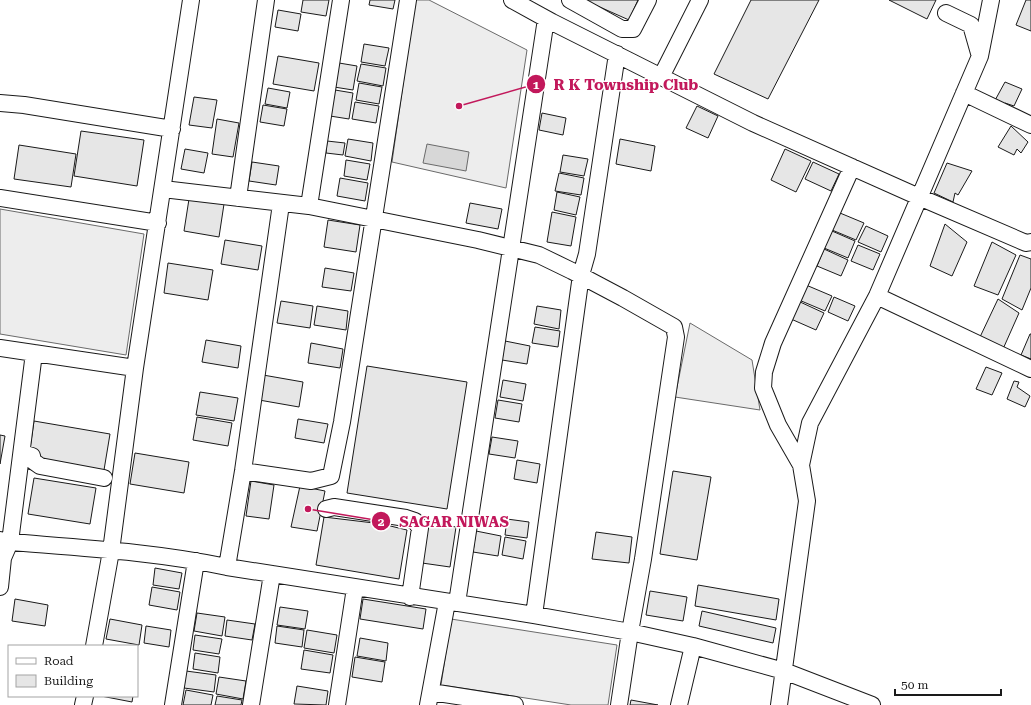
<svg xmlns="http://www.w3.org/2000/svg" width="1031" height="705" font-family="'Roboto Serif',serif">
  <rect width="100%" height="100%" fill="#fff"/>
  <path fill="#ededed" stroke="#6a6a6a" d="M415,0H429L527,50L506,188L392,162Z
    M0,209L144,234L126,355L0,334Z
    M690,323L752,360L760,410L675,397Z
    M451,619L617,645L608,705H571L441,685Z"/>
  <path fill="#d7d7d7" stroke="#6a6a6a" d="M427,144L469,152L466,171L423,163Z"/>
  <path fill="#e6e6e6" stroke="#1a1a1a" d="M303,0H329L326,16L301,12Z
    M370,0H395L393,9L369,5Z
    M584,0H638L629,20Z
    M751,0H819L768,99L714,74Z
    M889,0H936L927,19Z
    M1026,0H1031V31L1016,25Z
    M278,10L301,14L298,31L275,27Z
    M364,44L389,48L385,66L361,62Z
    M278,56L319,63L314,91L273,84Z
    M339,63L357,66L353,90L334,87Z
    M361,64L386,68L383,86L357,81Z
    M1005,82L1022,89L1014,106L1005,103L1004,108L993,104Z
    M359,83L382,87L379,104L356,100Z
    M268,88L290,92L287,108L265,104Z
    M335,90L353,93L349,119L330,116Z
    M194,97L217,100L212,128L189,125Z
    M355,102L379,106L376,123L352,119Z
    M263,105L287,109L284,126L260,122Z
    M697,106L718,116L708,138L686,128Z
    M542,113L566,118L563,135L539,130Z
    M217,119L239,123L233,157L212,154Z
    M1011,126L1028,142L1021,153L1017,149L1014,155L998,147Z
    M81,131L144,140L137,186L74,176Z
    M348,139L373,143L371,161L345,156Z
    M620,139L655,146L651,171L616,164Z
    M327,141L345,143L343,155L326,153Z
    M19,145L76,154L71,187L14,179Z
    M185,149L208,153L204,173L181,169Z
    M785,149L811,161L796,192L771,180Z
    M563,155L588,159L584,176L560,172Z
    M346,160L370,164L367,180L344,176Z
    M252,162L279,166L276,185L249,181Z
    M813,162L839,174L831,191L805,179Z
    M947,163L972,171L958,195L955,193L953,202L934,193Z
    M559,173L584,178L581,195L555,191Z
    M340,178L368,183L365,201L337,196Z
    M557,192L580,197L576,215L554,210Z
    M189,199L224,204L219,237L184,231Z
    M470,203L502,209L498,229L466,223Z
    M552,212L576,217L571,246L547,242Z
    M840,213L864,223L856,240L832,230Z
    M328,220L360,225L356,252L324,247Z
    M945,224L967,242L952,276L930,266Z
    M866,226L888,236L881,252L858,242Z
    M832,231L855,241L848,258L824,248Z
    M225,240L262,246L258,270L221,264Z
    M992,242L1016,255L998,295L974,286Z
    M858,245L880,254L873,270L851,261Z
    M824,249L848,260L841,276L817,266Z
    M1020,255L1031,259V288L1022,310L1002,299Z
    M168,263L213,270L208,300L164,293Z
    M325,268L354,273L351,291L322,287Z
    M806,285L832,296L825,311L799,300Z
    M834,297L855,306L848,321L828,312Z
    M998,299L1019,313L1003,349L980,337Z
    M281,301L313,306L310,328L277,323Z
    M798,301L824,313L816,330L791,319Z
    M317,306L348,311L346,330L314,325Z
    M537,306L561,310L559,329L534,324Z
    M535,327L560,331L558,347L532,343Z
    M1030,334H1031V359L1021,355Z
    M206,340L241,346L238,368L202,362Z
    M505,341L530,346L527,364L502,360Z
    M311,343L343,349L340,368L308,363Z
    M367,366L467,382L447,509L347,493Z
    M986,367L1002,373L992,395L976,389Z
    M263,375L303,382L299,407L259,400Z
    M503,380L526,384L523,401L500,397Z
    M1014,381L1019,382L1017,387L1030,396L1025,407L1007,399Z
    M200,392L238,398L234,421L196,415Z
    M498,400L522,404L519,422L495,418Z
    M197,417L232,423L228,446L193,440Z
    M298,419L328,424L324,443L295,438Z
    M34,421L110,434L102,482L27,469Z
    M0,435L5,436L0,464Z
    M492,437L518,441L515,458L489,454Z
    M135,453L189,462L184,493L130,484Z
    M517,460L540,464L537,483L514,479Z
    M673,471L711,477L697,560L660,554Z
    M34,478L96,488L90,524L28,514Z
    M251,481L274,485L269,519L246,516Z
    M300,486L325,491L317,531L291,527Z
    M324,517L382,524L407,530L399,579L316,565Z
    M507,519L529,522L527,538L505,535Z
    M428,522L456,527L450,567L422,563Z
    M476,531L501,536L498,556L473,552Z
    M596,532L632,537L629,563L592,559Z
    M505,537L526,541L523,559L502,555Z
    M155,568L182,573L179,589L153,585Z
    M698,585L779,599L776,620L695,606Z
    M152,587L180,592L177,610L149,605Z
    M650,591L687,597L683,621L646,615Z
    M15,599L48,605L45,626L12,621Z
    M363,599L426,609L423,629L360,619Z
    M280,607L308,611L305,629L277,625Z
    M702,611L776,628L773,643L699,626Z
    M197,613L225,617L222,636L194,631Z
    M110,619L142,625L139,645L106,639Z
    M227,620L255,624L252,640L225,636Z
    M146,626L171,630L169,647L144,643Z
    M277,626L304,630L302,647L275,643Z
    M307,630L337,635L334,653L304,648Z
    M195,635L222,639L219,654L193,650Z
    M360,638L388,643L386,661L357,656Z
    M304,650L333,655L330,673L301,669Z
    M195,653L220,657L218,673L193,669Z
    M355,657L385,662L382,682L352,677Z
    M186,671L216,675L214,692L184,688Z
    M219,677L246,681L243,699L216,694Z
    M297,686L328,691L326,705L294,704Z
    M186,690L213,695L211,705H183Z
    M101,696H133L132,702Z
    M217,696L242,700L241,705H215Z
    M631,700L658,705H630Z"/>
  <g fill="none" stroke-linecap="round" stroke-linejoin="round">
    <g stroke="#1a1a1a" stroke-width="18">
      <path id="minor" d="M512,0L552,22L753,123L919,197L1026,243L1031,242
        M570,0L622,29H633L648,0
        M946,13L971,25L979,53
        M661,77L700,0
        M964,93L1031,125
        M0,103L24,105L172,129
        M163,189L309,206L478,240L539,255L572,271L623,298L674,327L676,337L643,559L630,632L619,705
        M0,198L158,223
        M238,198L266,0
        M309,206L341,0
        M877,296L1031,369
        M0,348L135,368
        M22,453L32,456L33,461L40,466L104,478
        M801,465L778,425L763,388L764,372L773,343L852,167
        M243,471L311,481L331,476L342,422L408,0
        M326,509L334,507L406,518L415,521L420,528L410,597
        M0,540L10,542C83,548 156,552 227,567L534,615L630,632L693,646L784,671L872,705
        M227,567L243,471L281,204
        M0,587L3,558L10,542L34,353
        M457,603L546,19
        M534,615L581,275L587,254L617,54
        M94,646L111,551L135,368L191,0
        M431,692L515,705
        M83,705L85,696
        M173,705L196,561
        M251,705L272,574
        M337,705L355,588
        M428,705L447,602
        M679,705L693,646
        M779,705L807,501L801,465L810,423L877,296L980,56L991,0"/>
    </g>
    <use href="#minor" stroke="#fff" stroke-width="16"/>
  </g>
  <path fill="none" stroke="#c2185b" stroke-width="1.5" d="M459 106L536 84M308 509L381 521"/>
  <g fill="#c2185b" stroke="#fff" stroke-width="1.5">
    <circle cx="459" cy="106" r="4"/>
    <circle cx="308" cy="509" r="4"/>
    <circle cx="536" cy="84" r="10"/>
    <circle cx="381" cy="521" r="10"/>
  </g>
  <g font-size="12" text-anchor="middle" font-weight="bold" fill="#fff">
    <text x="536" y="89">1</text>
    <text x="381" y="526">2</text>
  </g>
  <g font-size="15" text-anchor="middle" font-weight="bold" fill="#c2185b" stroke="#fff" stroke-width="3" stroke-linejoin="round" paint-order="stroke">
    <text x="626" y="90">R K Township Club</text>
    <text x="454" y="527">SAGAR NIWAS</text>
  </g>
  <rect x="8" y="645" width="130" height="52" fill="#ffffff" stroke="#a3a3a3"/>
  <rect x="16" y="658" width="20" height="6" fill="#ffffff" stroke="#a3a3a3"/>
  <text x="44" y="665" font-size="12" fill="#1a1a1a">Road</text>
  <rect x="16" y="675" width="20" height="12" fill="#e6e6e6" stroke="#a3a3a3"/>
  <text x="44" y="685" font-size="12" fill="#1a1a1a">Building</text>
  <path d="M895 689v6h106v-6" fill="none" stroke="#1a1a1a" stroke-width="2"/>
  <text x="901" y="689" font-size="12" fill="#1a1a1a" stroke="#ffffff" stroke-width="3" paint-order="stroke">50 m</text>
</svg>
